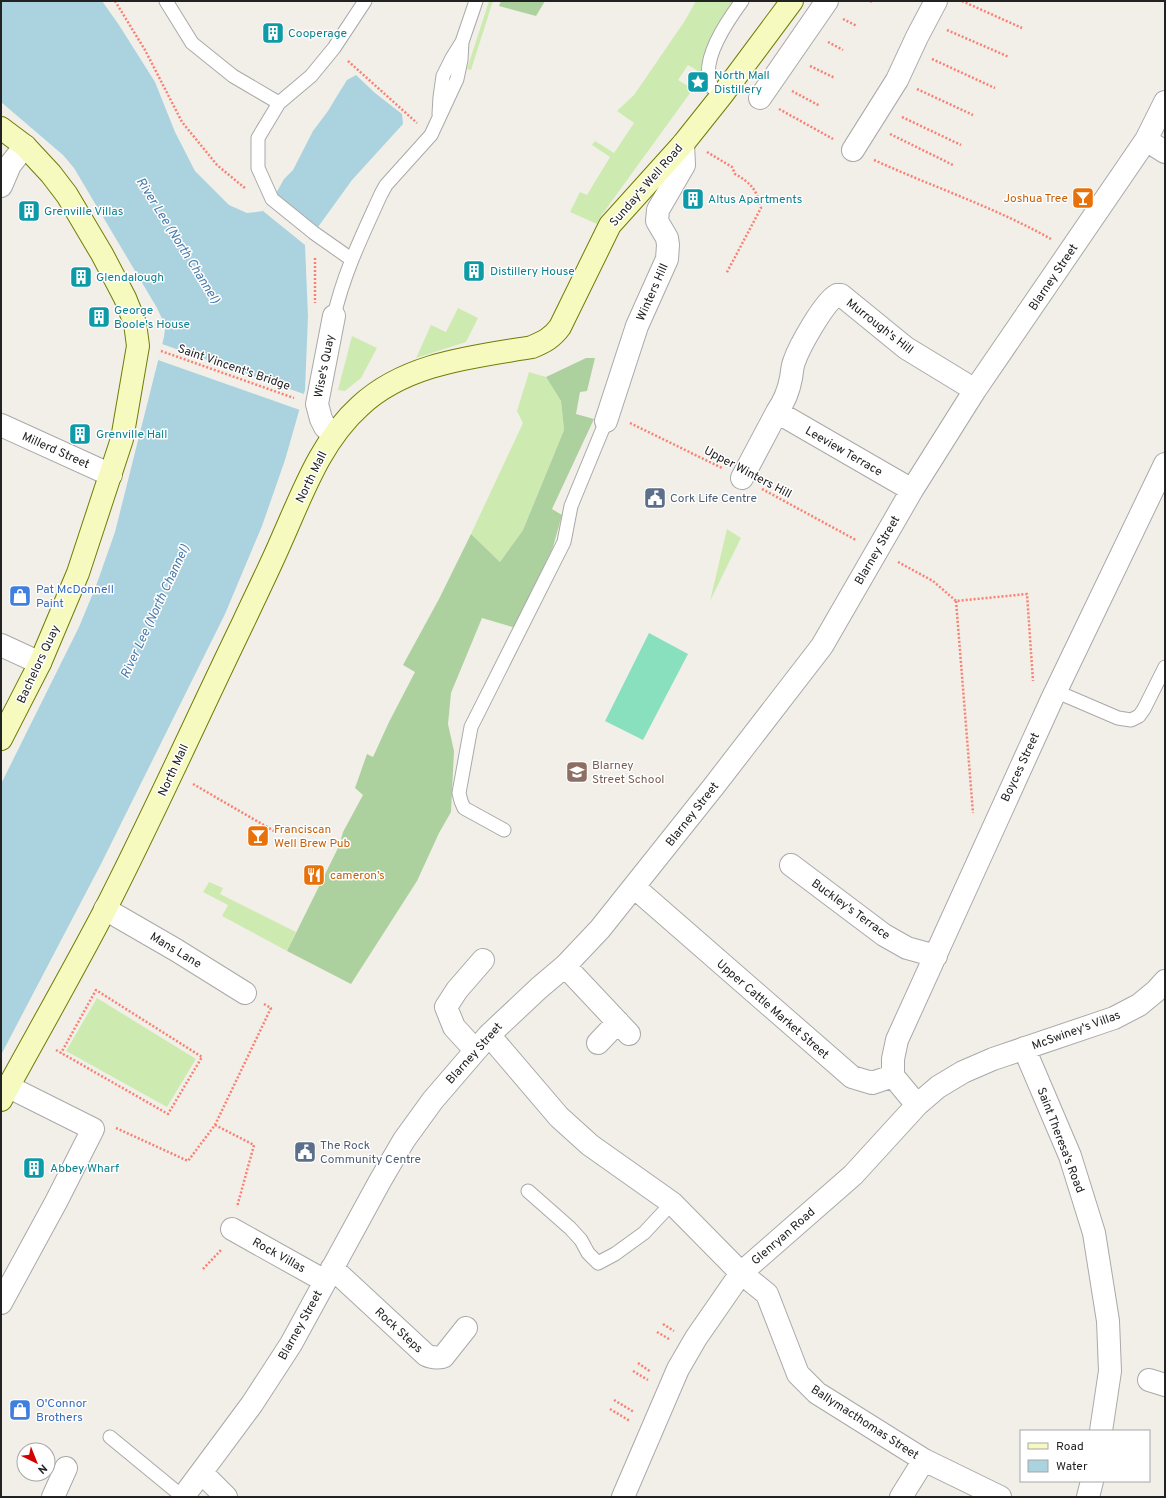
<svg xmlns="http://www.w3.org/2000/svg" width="1166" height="1498" font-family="Overpass,sans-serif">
  <rect width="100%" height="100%" fill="#f2efe9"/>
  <path fill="#cdebb0" d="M489,1H493L471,70L467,69Z
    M696,1H736L703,74L688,65L678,80L693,89L601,216L597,224L570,212L580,192L587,195L610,157L592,145L595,141L614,153L634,123L617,111L634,95L684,22Z
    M458,308L478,318L466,342L416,358L431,325L446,332Z
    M352,336L377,348L361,378L345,391L338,390Z
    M529,372L546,377L561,401L564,430L523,530L500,562L471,534L523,423L517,411Z
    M727,529L741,538L710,601Z
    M209,882L223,888L220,894L296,932L287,951L222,916L228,905L203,892Z
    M97,998L196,1059L167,1107L66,1051Z"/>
  <path fill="#add19e" d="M501,1H545L536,16L499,6Z
    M586,358H595L587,391L580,392L576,414L594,419L552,509L562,515L553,547L516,628L482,618L451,693L448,724L454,751L451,812L439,833L417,881L351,984L287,951L339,846L343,832L363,795L355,788L367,754L373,757L389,722L415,672L403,665L439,599L471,534L500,562L523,530L564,430L561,401L546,377Z"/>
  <path fill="#88e0be" d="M649,633L688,654L643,740L605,721Z"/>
  <path fill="#aad3df" d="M1,1H102L119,25L155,82L175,132L195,171L229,205L247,213L263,211L274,197L284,179L293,170L313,131L328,111L337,96L347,80L356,75L375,93L402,114L403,124L352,180L305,245L308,316L305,390L285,460L262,526L225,614L101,864L1,1055V784L79,627L96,586L115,532L164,337L165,329L163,321L157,308L74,168L63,155L1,102Z"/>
  <path fill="#f2efe9" d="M274,197L317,230L305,245L263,211Z
    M162,344L304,394L300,410L158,360Z"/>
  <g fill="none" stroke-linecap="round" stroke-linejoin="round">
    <g stroke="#a9a9a9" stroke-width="15">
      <path id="lane" d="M166,1L192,43L233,76L279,103
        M722,95C719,93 714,90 712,87C698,62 728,20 742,1
        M439,114L440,97L443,76L452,58L462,42L476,1
        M351,259L314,233L272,199L258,168V138L279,103L311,76L334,48L365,1
        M334,316C344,272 363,234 381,194L386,185L431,135L457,79L461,60L462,42
        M1055,691L1118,718L1131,720L1139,716L1144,709L1165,667
        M504,830L464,808L461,801L459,793L471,727L564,542L571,506L606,421
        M528,1191L570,1228L581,1240L588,1253L598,1263L615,1254L644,1233L672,1203
        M110,1437L183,1497"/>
    </g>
    <g stroke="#a9a9a9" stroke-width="24">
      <path id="street" d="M760,98L827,1
        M1146,140L1165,152
        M853,150L897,80L917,37L936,1
        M1,186L10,165L25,146
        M777,412L912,490
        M606,421L637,326L667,259L668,245L667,238L657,221L658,210L684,165L683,144
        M1,425L111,475
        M334,435L325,427L321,419L317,404L334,316
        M742,478L777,412C784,402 789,389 791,378C792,373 792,367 794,362C799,347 824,302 837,295H841L906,348L975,390
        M1,645L40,663
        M791,865L884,935L907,948L936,956
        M634,887L852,1077L872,1083L893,1076L917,1105
        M105,909L176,950L245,993
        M565,966L629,1034
        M489,1035L559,1117L590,1145L672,1203L741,1273L767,1294L798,1374L817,1393L924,1460L1000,1497
        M598,1043L618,1022
        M1024,1048L1070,1156L1094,1233L1108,1321L1110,1371L1101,1431
        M475,1050L454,1027L446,1007L457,990L483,960
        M893,1076V1059L897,1040L1052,699L1165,464
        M232,1229L325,1281
        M332,1268L426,1355C432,1358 437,1358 443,1357L466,1328
        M1,1303L56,1202L93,1129L9,1087
        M1149,1380L1165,1385
        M202,1473L226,1497
        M53,1497L66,1468
        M183,1497L252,1404L291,1344L380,1181L404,1140L433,1100L489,1035L539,988L565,966L600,929L714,786L822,646L912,490L975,390L1146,140L1165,102
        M623,1497L678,1369L696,1338L741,1273L853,1175L917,1105L938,1087L963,1072L993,1059L1114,1018L1139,1005L1156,991L1165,981
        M901,1497L924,1460
        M1088,1497L1092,1481"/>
    </g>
    <g stroke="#707d05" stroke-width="24">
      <path id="secondary" d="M1,128L25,146L51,174L67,195L102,254L125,298L135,323L138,346L122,439L78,573L40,663L1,739
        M1,1100C36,1036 72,973 106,908C154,814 197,718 243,623C256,595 270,567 282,539C303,492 321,441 360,406C406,363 473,357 532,347C544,342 552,338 560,327L610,225L683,144L722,95L792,1"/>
    </g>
    <path stroke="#fa8072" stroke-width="2.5" stroke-dasharray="2 2" stroke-linecap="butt" d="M115,1L145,50L182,122L217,165L246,189
      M870,1L872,2
      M962,1L1022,28
      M843,19L857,26
      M947,30L1009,57
      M828,42L843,50
      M932,59L995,88
      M348,61L417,123
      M810,66L835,78
      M917,89L973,115
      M792,91L820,106
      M779,109L833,139
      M902,117L961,145
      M890,134L953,165
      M707,152L732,167L735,174C751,183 757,190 761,208L726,274
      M874,160C933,187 994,207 1051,239
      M315,258V303
      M161,351L294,398
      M630,423L722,468
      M762,489L856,540
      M898,562L933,581L956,601L1027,594L1033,681
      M956,601L973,813
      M193,784L274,831
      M56,1050L168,1114L202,1057L96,990L61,1053
      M215,1125L254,1145L237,1207
      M116,1128L188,1161L215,1125L271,1008L264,1004
      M203,1269L222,1249
      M663,1324L674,1331
      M657,1332L669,1339
      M638,1363L651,1372
      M633,1371L648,1380
      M614,1400L634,1412
      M610,1409L630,1421"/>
    <use href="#lane" stroke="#fff" stroke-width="13"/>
    <use href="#street" stroke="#fff" stroke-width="22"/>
    <use href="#secondary" stroke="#f7fabf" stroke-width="22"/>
  </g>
  <defs>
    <g id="building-square" transform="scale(1.15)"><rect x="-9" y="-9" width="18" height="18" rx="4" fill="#0f9aa8" stroke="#fff"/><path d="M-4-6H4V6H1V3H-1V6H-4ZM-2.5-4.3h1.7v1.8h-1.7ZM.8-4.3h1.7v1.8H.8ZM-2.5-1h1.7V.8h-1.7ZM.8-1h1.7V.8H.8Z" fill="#fff"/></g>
    <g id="sight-square" transform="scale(1.15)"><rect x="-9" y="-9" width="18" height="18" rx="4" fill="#0f9aa8" stroke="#fff"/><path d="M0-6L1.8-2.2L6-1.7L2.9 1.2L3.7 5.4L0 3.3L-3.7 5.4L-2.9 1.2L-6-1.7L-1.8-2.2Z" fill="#fff"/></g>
    <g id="bar-square" transform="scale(1.15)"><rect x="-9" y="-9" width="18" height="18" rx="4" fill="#e8710a" stroke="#fff"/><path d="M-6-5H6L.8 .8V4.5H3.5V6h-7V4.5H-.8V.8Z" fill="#fff"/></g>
    <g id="civic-square" transform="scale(1.15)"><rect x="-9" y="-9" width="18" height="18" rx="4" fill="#5c6f8a" stroke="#fff"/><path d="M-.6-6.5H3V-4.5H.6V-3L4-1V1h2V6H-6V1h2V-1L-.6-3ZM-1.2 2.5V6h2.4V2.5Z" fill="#fff"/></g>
    <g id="shop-square" transform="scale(1.15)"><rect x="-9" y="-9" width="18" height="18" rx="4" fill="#3f7fe0" stroke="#fff"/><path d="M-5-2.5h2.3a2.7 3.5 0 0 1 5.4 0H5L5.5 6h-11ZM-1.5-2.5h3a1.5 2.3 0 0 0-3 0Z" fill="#fff"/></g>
    <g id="school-square" transform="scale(1.15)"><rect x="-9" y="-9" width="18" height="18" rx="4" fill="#8d6e63" stroke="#fff"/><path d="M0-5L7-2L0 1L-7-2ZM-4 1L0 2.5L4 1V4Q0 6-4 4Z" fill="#fff"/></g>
    <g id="restaurant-square" transform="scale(1.15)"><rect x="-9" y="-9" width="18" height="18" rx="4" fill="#e8710a" stroke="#fff"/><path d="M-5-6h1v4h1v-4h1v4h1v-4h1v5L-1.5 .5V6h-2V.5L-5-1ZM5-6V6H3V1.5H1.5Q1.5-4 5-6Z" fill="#fff"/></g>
  </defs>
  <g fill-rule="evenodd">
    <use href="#building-square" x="273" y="33"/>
    <use href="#sight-square" x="698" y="82"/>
    <use href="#bar-square" x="1083" y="198"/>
    <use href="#building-square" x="693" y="199"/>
    <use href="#building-square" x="29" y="211"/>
    <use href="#building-square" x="474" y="271"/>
    <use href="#building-square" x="81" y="277"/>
    <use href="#building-square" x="99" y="317"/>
    <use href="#building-square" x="80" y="434"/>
    <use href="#civic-square" x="655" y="498"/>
    <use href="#shop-square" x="20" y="596"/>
    <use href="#school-square" x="577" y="772"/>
    <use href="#bar-square" x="258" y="836"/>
    <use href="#restaurant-square" x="314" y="875"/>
    <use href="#civic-square" x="305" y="1152"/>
    <use href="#building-square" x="34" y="1168"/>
    <use href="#shop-square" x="20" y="1410"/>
  </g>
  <g text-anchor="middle" stroke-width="3" stroke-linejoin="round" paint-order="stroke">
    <g font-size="12" fill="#0d838f" stroke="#fff" text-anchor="start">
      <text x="288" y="37">Cooperage</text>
      <text x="714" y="79">North Mall<tspan x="714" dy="14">Distillery</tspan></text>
      <text x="708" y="203">Altus Apartments</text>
      <text x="44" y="215">Grenville Villas</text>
      <text x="490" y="275">Distillery House</text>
      <text x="96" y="281">Glendalough</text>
      <text x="114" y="314">George<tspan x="114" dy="14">Boole's House</tspan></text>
      <text x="96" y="438">Grenville Hall</text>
      <text x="50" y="1172">Abbey Wharf</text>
    </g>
    <g font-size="12" fill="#222" stroke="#fff">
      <text transform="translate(646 185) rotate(-49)" y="4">Sunday's Well Road</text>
      <text transform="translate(1053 277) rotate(-56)" y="4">Blarney Street</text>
      <text transform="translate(652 292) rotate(-66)" y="4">Winters Hill</text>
      <text transform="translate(880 326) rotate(38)" y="4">Murrough's Hill</text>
      <text transform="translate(324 366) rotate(-79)" y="4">Wise's Quay</text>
      <text transform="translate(234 367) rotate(19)" y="4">Saint Vincent's Bridge</text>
      <text transform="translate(56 450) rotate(24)" y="4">Millerd Street</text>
      <text transform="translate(844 451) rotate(30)" y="4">Leeview Terrace</text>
      <text transform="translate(748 472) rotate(28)" y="4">Upper Winters Hill</text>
      <text transform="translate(311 477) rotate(-64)" y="4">North Mall</text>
      <text transform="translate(877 550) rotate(-60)" y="4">Blarney Street</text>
      <text transform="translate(38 664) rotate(-65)" y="4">Bachelors Quay</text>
      <text transform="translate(1020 767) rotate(-65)" y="4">Boyces Street</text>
      <text transform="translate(173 770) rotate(-65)" y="4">North Mall</text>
      <text transform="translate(692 814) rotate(-52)" y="4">Blarney Street</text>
      <text transform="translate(851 909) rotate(36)" y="4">Buckley's Terrace</text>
      <text transform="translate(176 950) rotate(31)" y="4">Mans Lane</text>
      <text transform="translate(773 1009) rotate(41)" y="4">Upper Cattle Market Street</text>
      <text transform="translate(1076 1030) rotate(-20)" y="4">McSwiney's Villas</text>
      <text transform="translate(474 1053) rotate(-48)" y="4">Blarney Street</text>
      <text transform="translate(1061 1140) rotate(69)" y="4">Saint Theresa's Road</text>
      <text transform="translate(783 1236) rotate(-41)" y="4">Glenryan Road</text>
      <text transform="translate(279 1255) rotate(29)" y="4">Rock Villas</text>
      <text transform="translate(300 1325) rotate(-61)" y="4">Blarney Street</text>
      <text transform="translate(399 1330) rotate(43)" y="4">Rock Steps</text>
      <text transform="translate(865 1422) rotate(33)" y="4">Ballymacthomas Street</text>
    </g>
    <g font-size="12" fill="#c56008" stroke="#fff" text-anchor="start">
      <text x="1068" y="202" text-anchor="end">Joshua Tree</text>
      <text x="274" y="833">Franciscan<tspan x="274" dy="14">Well Brew Pub</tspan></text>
      <text x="330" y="879">cameron’s</text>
    </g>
    <g font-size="12" fill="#4e5e75" stroke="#fff" text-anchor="start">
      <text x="670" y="502">Cork Life Centre</text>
      <text x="320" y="1149">The Rock<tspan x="320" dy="14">Community Centre</tspan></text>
    </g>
    <g font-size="12" fill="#366cbe" stroke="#fff" text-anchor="start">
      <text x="36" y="593">Pat McDonnell<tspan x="36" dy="14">Paint</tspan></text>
      <text x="36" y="1407">O'Connor<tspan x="36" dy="14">Brothers</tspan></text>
    </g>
    <g font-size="12" fill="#785e54" stroke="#fff" text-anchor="start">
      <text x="592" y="769">Blarney<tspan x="592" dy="14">Street School</tspan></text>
    </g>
    <g font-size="13" font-style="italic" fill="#4a7aab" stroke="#fff">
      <text transform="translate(179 240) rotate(58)" y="5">River Lee (North Channel)</text>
      <text transform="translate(154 611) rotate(-65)" y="5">River Lee (North Channel)</text>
    </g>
  </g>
  <rect width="1166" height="1498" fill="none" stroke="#222222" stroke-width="4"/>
  <rect x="1020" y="1430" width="130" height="52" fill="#ffffff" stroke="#a7a7a7"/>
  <rect x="1028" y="1443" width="20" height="6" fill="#f7fabf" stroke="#a7a7a7"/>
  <text x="1056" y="1450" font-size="12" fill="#222222">Road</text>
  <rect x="1028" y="1460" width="20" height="12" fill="#aad3df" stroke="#a7a7a7"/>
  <text x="1056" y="1470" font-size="12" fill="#222222">Water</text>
  <g transform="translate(36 1462) rotate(137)"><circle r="19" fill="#ffffff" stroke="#a7a7a7"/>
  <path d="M0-3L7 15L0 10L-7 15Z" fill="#d40000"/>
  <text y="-6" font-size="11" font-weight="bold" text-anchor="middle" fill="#222222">N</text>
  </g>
</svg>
